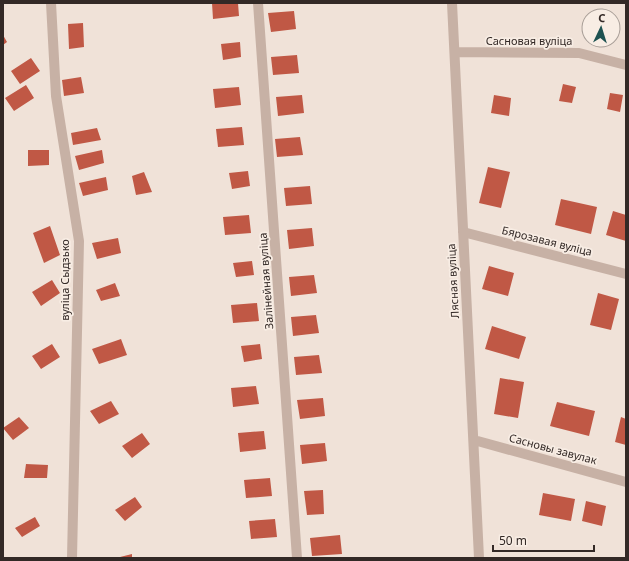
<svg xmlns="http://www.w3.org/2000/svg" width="629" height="561" font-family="'Noto Sans',sans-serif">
  <rect width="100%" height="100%" fill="#f0e2d8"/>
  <path fill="#c05845" d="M212,3H238L239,16L213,19Z
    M294,11L296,29L271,32L268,13Z
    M83,23L84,47L69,49L68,24Z
    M3,35L7,42L3,45Z
    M240,42L241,57L223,60L221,44Z
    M297,55L299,73L273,75L271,57Z
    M31,58L40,71L20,84L11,71Z
    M81,77L84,93L64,96L62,80Z
    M563,84L576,87L572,103L559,101Z
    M26,85L34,98L14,111L5,98Z
    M239,87L241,105L215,108L213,89Z
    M610,93L623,95L620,112L607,109Z
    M302,95L304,113L278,116L276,97Z
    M494,95L511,98L509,116L491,113Z
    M242,127L244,145L218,147L216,129Z
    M97,128L101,140L73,145L71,133Z
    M300,137L303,155L277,157L275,139Z
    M28,150H49V165L28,166Z
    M102,150L104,163L79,170L75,156Z
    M488,167L510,172L501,208L479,203Z
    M248,171L250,186L232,189L229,173Z
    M144,172L152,192L136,195L132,176Z
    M106,177L108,190L83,196L79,183Z
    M310,186L312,204L286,206L284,188Z
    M561,199L597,207L591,234L555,225Z
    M613,211L626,215V241L606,235Z
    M249,215L251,233L225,235L223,217Z
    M50,226L60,255L44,263L33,233Z
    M312,228L314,246L289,249L287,230Z
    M118,238L121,253L97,259L92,243Z
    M252,261L254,275L236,277L233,263Z
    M489,266L514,273L508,296L482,289Z
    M314,275L317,293L291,296L289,277Z
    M52,280L60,293L41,306L32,292Z
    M115,283L120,296L101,301L96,290Z
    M598,293L619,299L611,330L590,325Z
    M257,303L259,321L233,323L231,305Z
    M316,315L319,333L293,336L291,317Z
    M492,326L526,337L519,359L485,349Z
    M121,339L127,355L99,364L92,349Z
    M52,344L60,357L41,369L32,356Z
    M260,344L262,359L244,362L241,346Z
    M319,355L322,373L296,375L294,357Z
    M500,378L524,382L518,418L494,414Z
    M256,386L259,404L233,407L231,388Z
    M323,398L325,416L300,419L297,400Z
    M111,401L119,414L99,424L90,411Z
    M557,402L595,411L589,436L550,426Z
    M19,417L29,428L13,440L3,428Z
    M621,417L626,419V445L615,442Z
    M264,431L266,449L240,452L238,433Z
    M142,433L150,444L132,458L122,446Z
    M325,443L327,461L302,464L300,445Z
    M26,464L48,465L47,478H24Z
    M270,478L272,496L246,498L244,480Z
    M323,490L324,514L307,515L304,491Z
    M543,493L575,499L571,521L539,515Z
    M135,497L142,507L125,521L115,510Z
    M586,501L606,506L602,526L582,521Z
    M35,517L40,526L22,537L15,528Z
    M275,519L277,537L251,539L249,521Z
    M340,535L342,554L312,556L310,538Z
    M132,554V558H120V557Z"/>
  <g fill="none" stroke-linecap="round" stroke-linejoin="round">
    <path stroke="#c7b1a5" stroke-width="10" d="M51,3L56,96L79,241L72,558
      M258,3L297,558
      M452,3L479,558
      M455,52L579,53L626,65
      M463,232L626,274
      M474,440L626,482"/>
  </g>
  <g text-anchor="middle" stroke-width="3.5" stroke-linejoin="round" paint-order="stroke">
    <g font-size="11" fill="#332926" stroke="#f8ede4">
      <text x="529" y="45">Сасновая вуліца</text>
      <text transform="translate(547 241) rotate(14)" y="4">Бярозавая вуліца</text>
      <text transform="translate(65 280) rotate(-90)" y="4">вуліца Сыдзько</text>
      <text transform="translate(266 281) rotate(-94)" y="4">Залінейная вуліца</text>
      <text transform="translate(453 281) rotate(-93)" y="4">Лясная вуліца</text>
      <text transform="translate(553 449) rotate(15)" y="4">Сасновы завулак</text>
    </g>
  </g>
  <rect width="629" height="561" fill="none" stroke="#332926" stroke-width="8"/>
  <g transform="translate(601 28) rotate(4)"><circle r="19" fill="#f8ede4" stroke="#a99f98"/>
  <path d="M0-3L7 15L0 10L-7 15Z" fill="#1e5251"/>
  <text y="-6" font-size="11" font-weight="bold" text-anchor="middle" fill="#332926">С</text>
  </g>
  <path d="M493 545v6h101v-6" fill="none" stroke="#332926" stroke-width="2"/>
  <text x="499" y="545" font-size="12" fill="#332926" stroke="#f8ede4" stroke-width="3" paint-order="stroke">50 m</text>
</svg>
